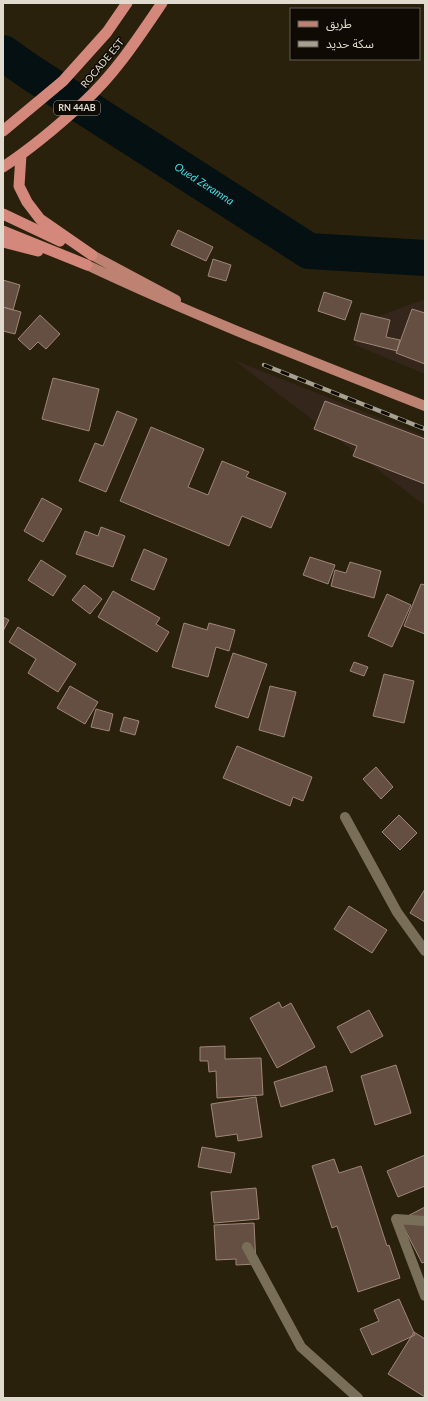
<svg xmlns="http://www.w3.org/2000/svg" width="428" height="1401" font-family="Lato,'Noto Sans Arabic',sans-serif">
  <rect width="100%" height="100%" fill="#2a210c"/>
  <path fill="#34261a" d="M425,299V374L355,345L366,315L374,318Z
    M234,360L425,436V505L423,504Z"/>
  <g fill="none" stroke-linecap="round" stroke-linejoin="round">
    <path stroke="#041011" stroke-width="36" id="s1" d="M3,53L30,72L309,251L425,258"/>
  </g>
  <path fill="#654f43" stroke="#9e8678" d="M178,230L213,247L206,261L171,245Z
    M213,259L231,265L226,281L208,276Z
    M3,280L20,285L13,310L3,307Z
    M324,292L352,301L345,320L318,311Z
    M3,307L21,312L15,334L3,331Z
    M412,309L425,313V364L396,353Z
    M361,313L390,320L386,337L400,340L397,351L354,340Z
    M40,315L60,334L46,349L38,342L30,350L18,339Z
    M53,378L99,389L89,431L42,419Z
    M325,401L425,439V484L353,456L357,446L314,429Z
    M117,411L137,419L106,492L79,481L95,443L103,446Z
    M151,427L204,449L188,487L208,495L222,461L249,472L246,477L286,493L271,528L242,516L229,546L120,501Z
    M42,498L62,509L43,542L24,531Z
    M101,527L125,536L113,567L76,554L85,531L98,536Z
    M144,549L167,559L154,590L131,580Z
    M310,557L335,565L328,584L303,575Z
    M41,560L66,576L53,596L28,580Z
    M350,562L381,571L374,598L331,586L335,570L346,573Z
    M421,584L425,585V634L404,626Z
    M84,585L102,599L90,614L72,600Z
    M113,591L160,618L156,624L169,632L157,652L98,617Z
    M387,594L411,605L392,647L368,636Z
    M3,617L9,620L3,631Z
    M184,623L207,630L209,623L235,630L229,651L216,647L208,677L172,667Z
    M18,627L76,664L58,692L28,673L36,659L9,642Z
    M233,653L267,664L248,718L215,707Z
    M354,662L368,667L364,676L350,671Z
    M384,674L414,681L404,723L373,716Z
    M70,686L98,702L85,724L57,708Z
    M270,686L296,692L284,737L259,730Z
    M96,709L113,714L109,731L91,727Z
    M124,717L139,721L135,735L120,731Z
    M237,746L312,777L303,801L293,797L290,806L223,778Z
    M376,767L393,787L381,799L363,779Z
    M399,815L417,833L400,850L382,832Z
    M425,889V922L410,913Z
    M349,906L387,930L372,953L334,929Z
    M279,1002L282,1008L291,1003L315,1047L277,1068L250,1018Z
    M369,1010L383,1036L351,1053L337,1027Z
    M225,1046V1059L261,1058L263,1095L217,1098L216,1071L209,1072L208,1061H200V1047Z
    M396,1065L411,1113L375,1125L361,1076Z
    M326,1066L333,1091L281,1107L274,1082Z
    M256,1097L262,1137L238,1141L237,1134L216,1137L211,1104Z
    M202,1147L235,1153L231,1173L198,1167Z
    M425,1155V1186L398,1197L387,1171Z
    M334,1159L339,1173L361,1166L387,1246L389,1245L400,1278L358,1292L337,1226L332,1228L312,1166Z
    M256,1188L259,1219L214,1223L211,1192Z
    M425,1207V1262L422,1263L400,1220Z
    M254,1223L256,1264L236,1265V1259L216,1260L214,1225Z
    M399,1299L415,1335L372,1355L360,1329L379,1321L374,1310Z
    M414,1332L425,1339V1397L388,1374Z"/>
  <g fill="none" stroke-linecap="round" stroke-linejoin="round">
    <path stroke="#796f58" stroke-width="10" d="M345,817L397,912L425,951
      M425,1221L396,1219L425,1296
      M247,1247L301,1347L358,1398"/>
    <path stroke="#bd8272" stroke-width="10" d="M92,255L176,300
      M87,265C197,317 311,361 425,406"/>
    <path stroke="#d4887b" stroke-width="11" d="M3,131L63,81L107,32L127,3
      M21,155L19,186L27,202L40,219L92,255
      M3,167C32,148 59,125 84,102C115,74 139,37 162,3
      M3,214L60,241
      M3,231L87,265
      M3,242L38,251"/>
    <g stroke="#a7a191" stroke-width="4.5">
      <path id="rail" d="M264,365L425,429"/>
    </g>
    <use href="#rail" stroke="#0f0b04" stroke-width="3" stroke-dasharray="9" stroke-linecap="butt"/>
  </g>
  <g text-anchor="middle" stroke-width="3" stroke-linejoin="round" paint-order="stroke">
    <rect fill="#0f0b04" stroke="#a19d91" stroke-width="1" x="54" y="101" width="46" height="14" rx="3"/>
    <g font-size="9" font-weight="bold" fill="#e0dbce">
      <text x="77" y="111">RN 44AB</text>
    </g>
    <g font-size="10" fill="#e0dbce" stroke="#0f0b04">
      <text transform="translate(102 63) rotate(-50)" y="4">ROCADE EST</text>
    </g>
    <g font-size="11" font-style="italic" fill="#45dce4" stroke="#0f0b04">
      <text dy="4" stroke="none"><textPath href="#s1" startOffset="240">Oued Zeramna</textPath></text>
    </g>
  </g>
  <rect width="428" height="1401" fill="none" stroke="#e0dbce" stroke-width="8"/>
  <rect x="290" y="8" width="130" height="52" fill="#0f0b04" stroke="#635e55"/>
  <rect x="298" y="21" width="20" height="6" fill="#bd8272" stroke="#635e55"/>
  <text x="326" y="28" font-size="12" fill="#e0dbce">طريق</text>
  <rect x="298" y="41" width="20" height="6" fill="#a7a191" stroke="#635e55"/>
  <text x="326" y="48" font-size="12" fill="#e0dbce">سكة حديد</text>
</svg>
